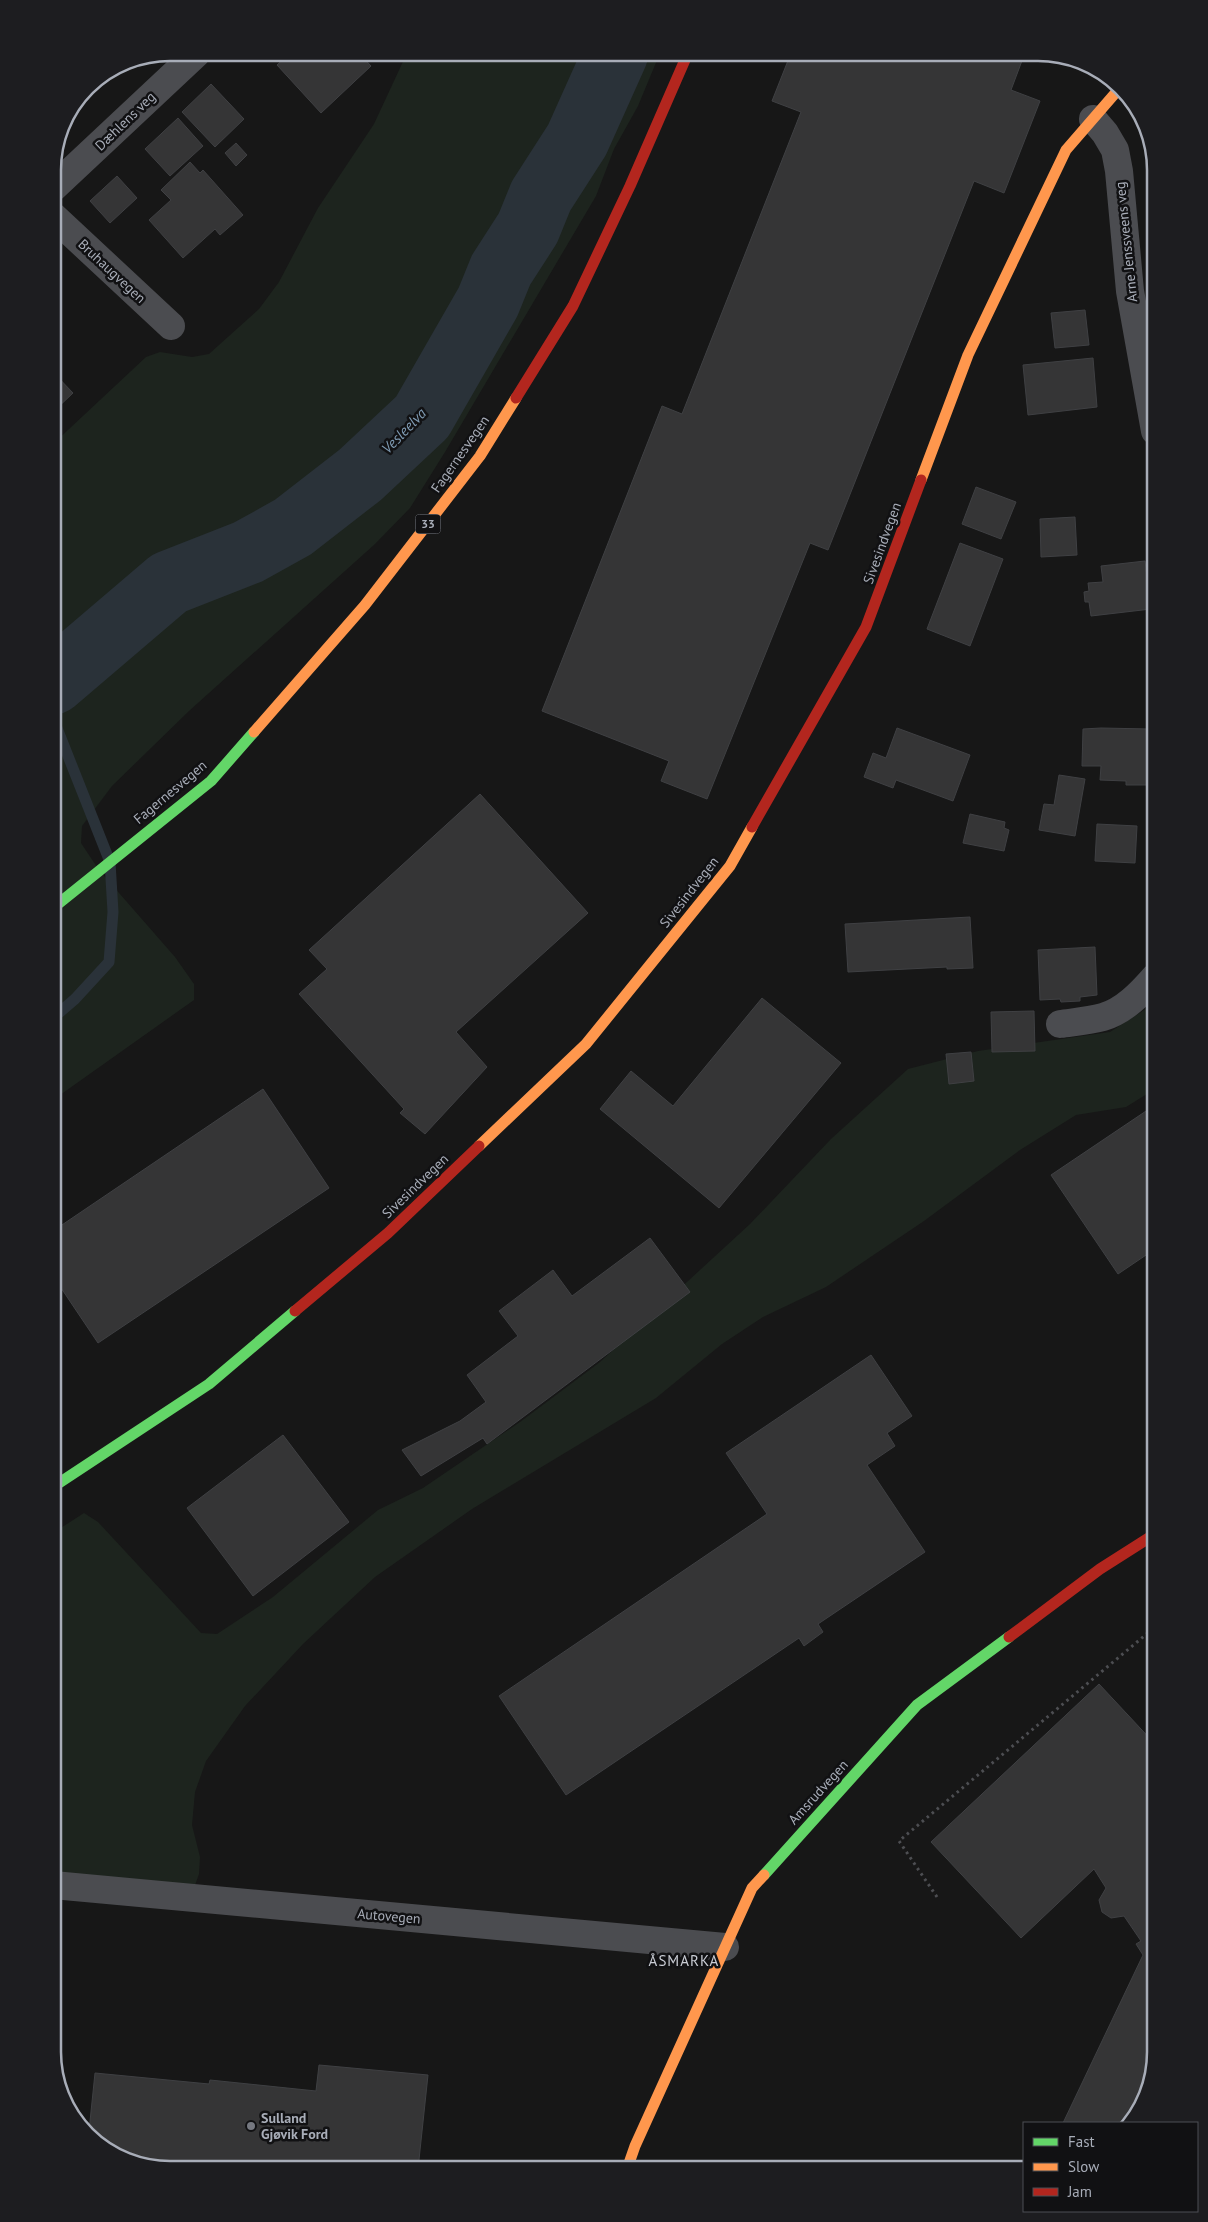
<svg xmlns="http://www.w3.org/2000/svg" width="1208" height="2222" font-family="'PT Sans',sans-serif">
  <rect width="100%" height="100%" fill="#171717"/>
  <path fill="#1d241e" d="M407,53H660L638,106L614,149L596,196L445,452L410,508L375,544L189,711L112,786L82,826L81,843L99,870L175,957L194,984V1000L53,1100V444L146,357L160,352L192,357L209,354L259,309L279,282L318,208L374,124Z
    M1155,1003V1089L1126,1107L1076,1115L1020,1150L924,1221L826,1287L763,1317L722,1344L656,1398L472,1509L375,1577L303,1644L245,1706L206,1761L195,1792L192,1825L200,1857L199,1874L194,1888L53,1898V1533L84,1513L98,1522L201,1633L217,1634L273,1597L378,1510L423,1488L520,1422L600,1362L750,1224L831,1139L908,1069L978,1051L1110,1032Z"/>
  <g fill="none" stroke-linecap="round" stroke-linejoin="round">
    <path stroke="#2a3239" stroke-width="11" d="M53,1018L75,999L109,962L113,912L110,862L53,718"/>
    <path stroke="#2a3239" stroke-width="65" d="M53,682L169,583L248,552L293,527L360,475L422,417L488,302L501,270L528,228L541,196L577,140L616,53"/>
  </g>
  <path fill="#353536" stroke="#3f4043" d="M290,53H359L371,66L321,113L277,65Z
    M791,53H1010L1023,58L1011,90L1040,101L1004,193L974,181L828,550L810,543L707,799L661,781L669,761L542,711L662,406L682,414L801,112L772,101Z
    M211,84L244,119L215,147L182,112Z
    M178,118L203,146L170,176L145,149Z
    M236,143L247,155L236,166L225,153Z
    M190,162L200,173L203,170L243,215L220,235L215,229L183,258L149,220L171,200L161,190Z
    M117,176L137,198L110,223L90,201Z
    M1085,310L1089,345L1055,348L1051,313Z
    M1093,358L1097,407L1028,415L1023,365Z
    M53,372L73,393L53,412Z
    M976,487L1016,502L1001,539L962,524Z
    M1075,517L1077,555L1041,557L1040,519Z
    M960,543L1003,559L970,646L927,629Z
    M1145,561L1151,609L1091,616L1089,602H1085L1084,592L1089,591L1088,583L1103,582L1101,566Z
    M897,728L970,755L953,801L896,780L893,788L864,777L873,753L886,758Z
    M1101,728L1150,729L1149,785H1126V781L1100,780L1101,766H1082L1083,729Z
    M1059,775L1085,779L1075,836L1039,830L1044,804L1054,805Z
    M480,794L588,913L456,1032L487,1067L425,1134L400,1113L404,1109L299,994L327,969L309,950Z
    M970,814L1005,822L1004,828L1009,830L1004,851L963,843Z
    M1097,824L1137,826L1135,863L1095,861Z
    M970,917L973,968L947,969V967L848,972L845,924Z
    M1095,947L1097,995L1080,997V1001L1061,1002L1060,999L1040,1000L1038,950Z
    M762,998L841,1063L719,1208L600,1109L631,1071L673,1106Z
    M1034,1011L1035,1051L992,1052L991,1012Z
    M971,1052L974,1081L949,1084L946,1054Z
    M263,1089L329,1188L98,1343L53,1276V1231Z
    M1155,1105V1249L1118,1274L1051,1175Z
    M650,1238L690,1292L487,1444L483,1438L421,1476L402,1450L460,1421L486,1402L467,1375L518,1336L499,1311L553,1270L572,1296Z
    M871,1355L912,1416L887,1433L895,1446L867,1465L925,1552L818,1624L823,1632L804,1646L799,1638L566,1795L499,1696L767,1514L726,1453Z
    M283,1435L349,1522L253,1596L187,1508Z
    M1099,1684L1155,1744V2052L1136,2118L1129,2123H1063L1143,1955L1136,1944L1141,1941L1124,1916L1111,1918L1102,1912L1099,1900L1106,1888L1094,1869L1021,1938L931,1842Z
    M319,2065L428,2075L418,2169H162L104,2150L89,2131L95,2073L209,2084L210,2080L316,2091Z"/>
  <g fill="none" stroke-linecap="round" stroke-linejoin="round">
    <path stroke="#4d4e52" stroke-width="3" stroke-dasharray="2.5 4" stroke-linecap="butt" d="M937,1897L899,1841L1155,1627"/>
    <path stroke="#4b4c50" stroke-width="28" d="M1093,119L1105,133L1115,150L1119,171L1130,291L1155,431
      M53,188L197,53
      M53,216L171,326
      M1060,1024C1074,1022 1089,1021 1103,1017C1124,1011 1141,993 1155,977
      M53,1885L725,1947"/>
    <path stroke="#63d668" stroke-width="11" d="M53,908L211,781L254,732
      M53,1487L209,1384L295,1311
      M764,1875L917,1705L1009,1637"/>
    <path stroke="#ff974d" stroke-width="11" d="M921,480L968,355L1066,150L1118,90
      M254,732L365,605L480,456L516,398
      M479,1146L586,1044L730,866L752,827
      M627,2169L635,2146L752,1888L764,1875"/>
    <path stroke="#b3261e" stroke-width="11" d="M516,398L573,306L630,186L688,53
      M752,827L866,627L921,480
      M295,1311L388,1233L479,1146
      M1009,1637L1100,1569L1155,1534"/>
  </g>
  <circle fill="#757880" stroke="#111113" stroke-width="2" cx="251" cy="2126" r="5"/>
  <g text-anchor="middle" stroke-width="5" stroke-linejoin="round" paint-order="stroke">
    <rect fill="#111113" stroke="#7b7e86" stroke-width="1" x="415.5" y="514.5" width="25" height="19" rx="4"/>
    <g font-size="12" font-weight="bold" fill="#a8adb8">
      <text x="428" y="528">33</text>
    </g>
    <g font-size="14" fill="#a8adb8" stroke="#111113">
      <text transform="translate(125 121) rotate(-44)" y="5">Dæhlens veg</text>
      <text transform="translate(1126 242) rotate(-96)" y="5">Arne Jenssveens veg</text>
      <text transform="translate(112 271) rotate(43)" y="5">Bruhaugvegen</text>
      <text transform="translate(460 454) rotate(-55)" y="5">Fagernesvegen</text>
      <text transform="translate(882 543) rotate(-70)" y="5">Sivesindvegen</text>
      <text transform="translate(170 792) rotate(-40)" y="5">Fagernesvegen</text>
      <text transform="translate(689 892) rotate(-52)" y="5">Sivesindvegen</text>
      <text transform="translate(415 1186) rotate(-44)" y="5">Sivesindvegen</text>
      <text transform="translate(818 1792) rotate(-48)" y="5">Amsrudvegen</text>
      <text transform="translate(389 1916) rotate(5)" y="5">Autovegen</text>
    </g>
    <g font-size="14" font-weight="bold" fill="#a8adb8" stroke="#111113" text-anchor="start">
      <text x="261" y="2123">Sulland<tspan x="261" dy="16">Gjøvik Ford</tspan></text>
    </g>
    <g font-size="15" font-style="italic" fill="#7f9bb3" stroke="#111113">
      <text transform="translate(404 431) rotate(-46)" y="5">Vesleelva</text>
    </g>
    <g font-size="15" letter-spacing="1" fill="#c9ccd4" stroke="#111113">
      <text x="684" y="1966">ÅSMARKA</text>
    </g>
  </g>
  <path d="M0 0H1208V2222H0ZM170 61H1038A109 109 0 0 1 1147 170V2052A109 109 0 0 1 1038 2161H170A109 109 0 0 1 61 2052V170A109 109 0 0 1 170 61Z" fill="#1d1d20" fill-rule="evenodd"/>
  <path fill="none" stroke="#a8adb8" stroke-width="2.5" d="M170 61H1038A109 109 0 0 1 1147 170V2052A109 109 0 0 1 1038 2161H170A109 109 0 0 1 61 2052V170A109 109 0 0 1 170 61Z"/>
  <rect x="1023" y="2122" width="175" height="90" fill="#111113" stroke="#4d4f55"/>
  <rect x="1033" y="2138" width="25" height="8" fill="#63d668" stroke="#4d4f55"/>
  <text x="1068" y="2147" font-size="15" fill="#a8adb8">Fast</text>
  <rect x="1033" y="2163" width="25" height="8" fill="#ff974d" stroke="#4d4f55"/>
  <text x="1068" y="2172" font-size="15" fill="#a8adb8">Slow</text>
  <rect x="1033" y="2188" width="25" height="8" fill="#b3261e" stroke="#4d4f55"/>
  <text x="1068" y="2197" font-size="15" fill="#a8adb8">Jam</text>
</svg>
